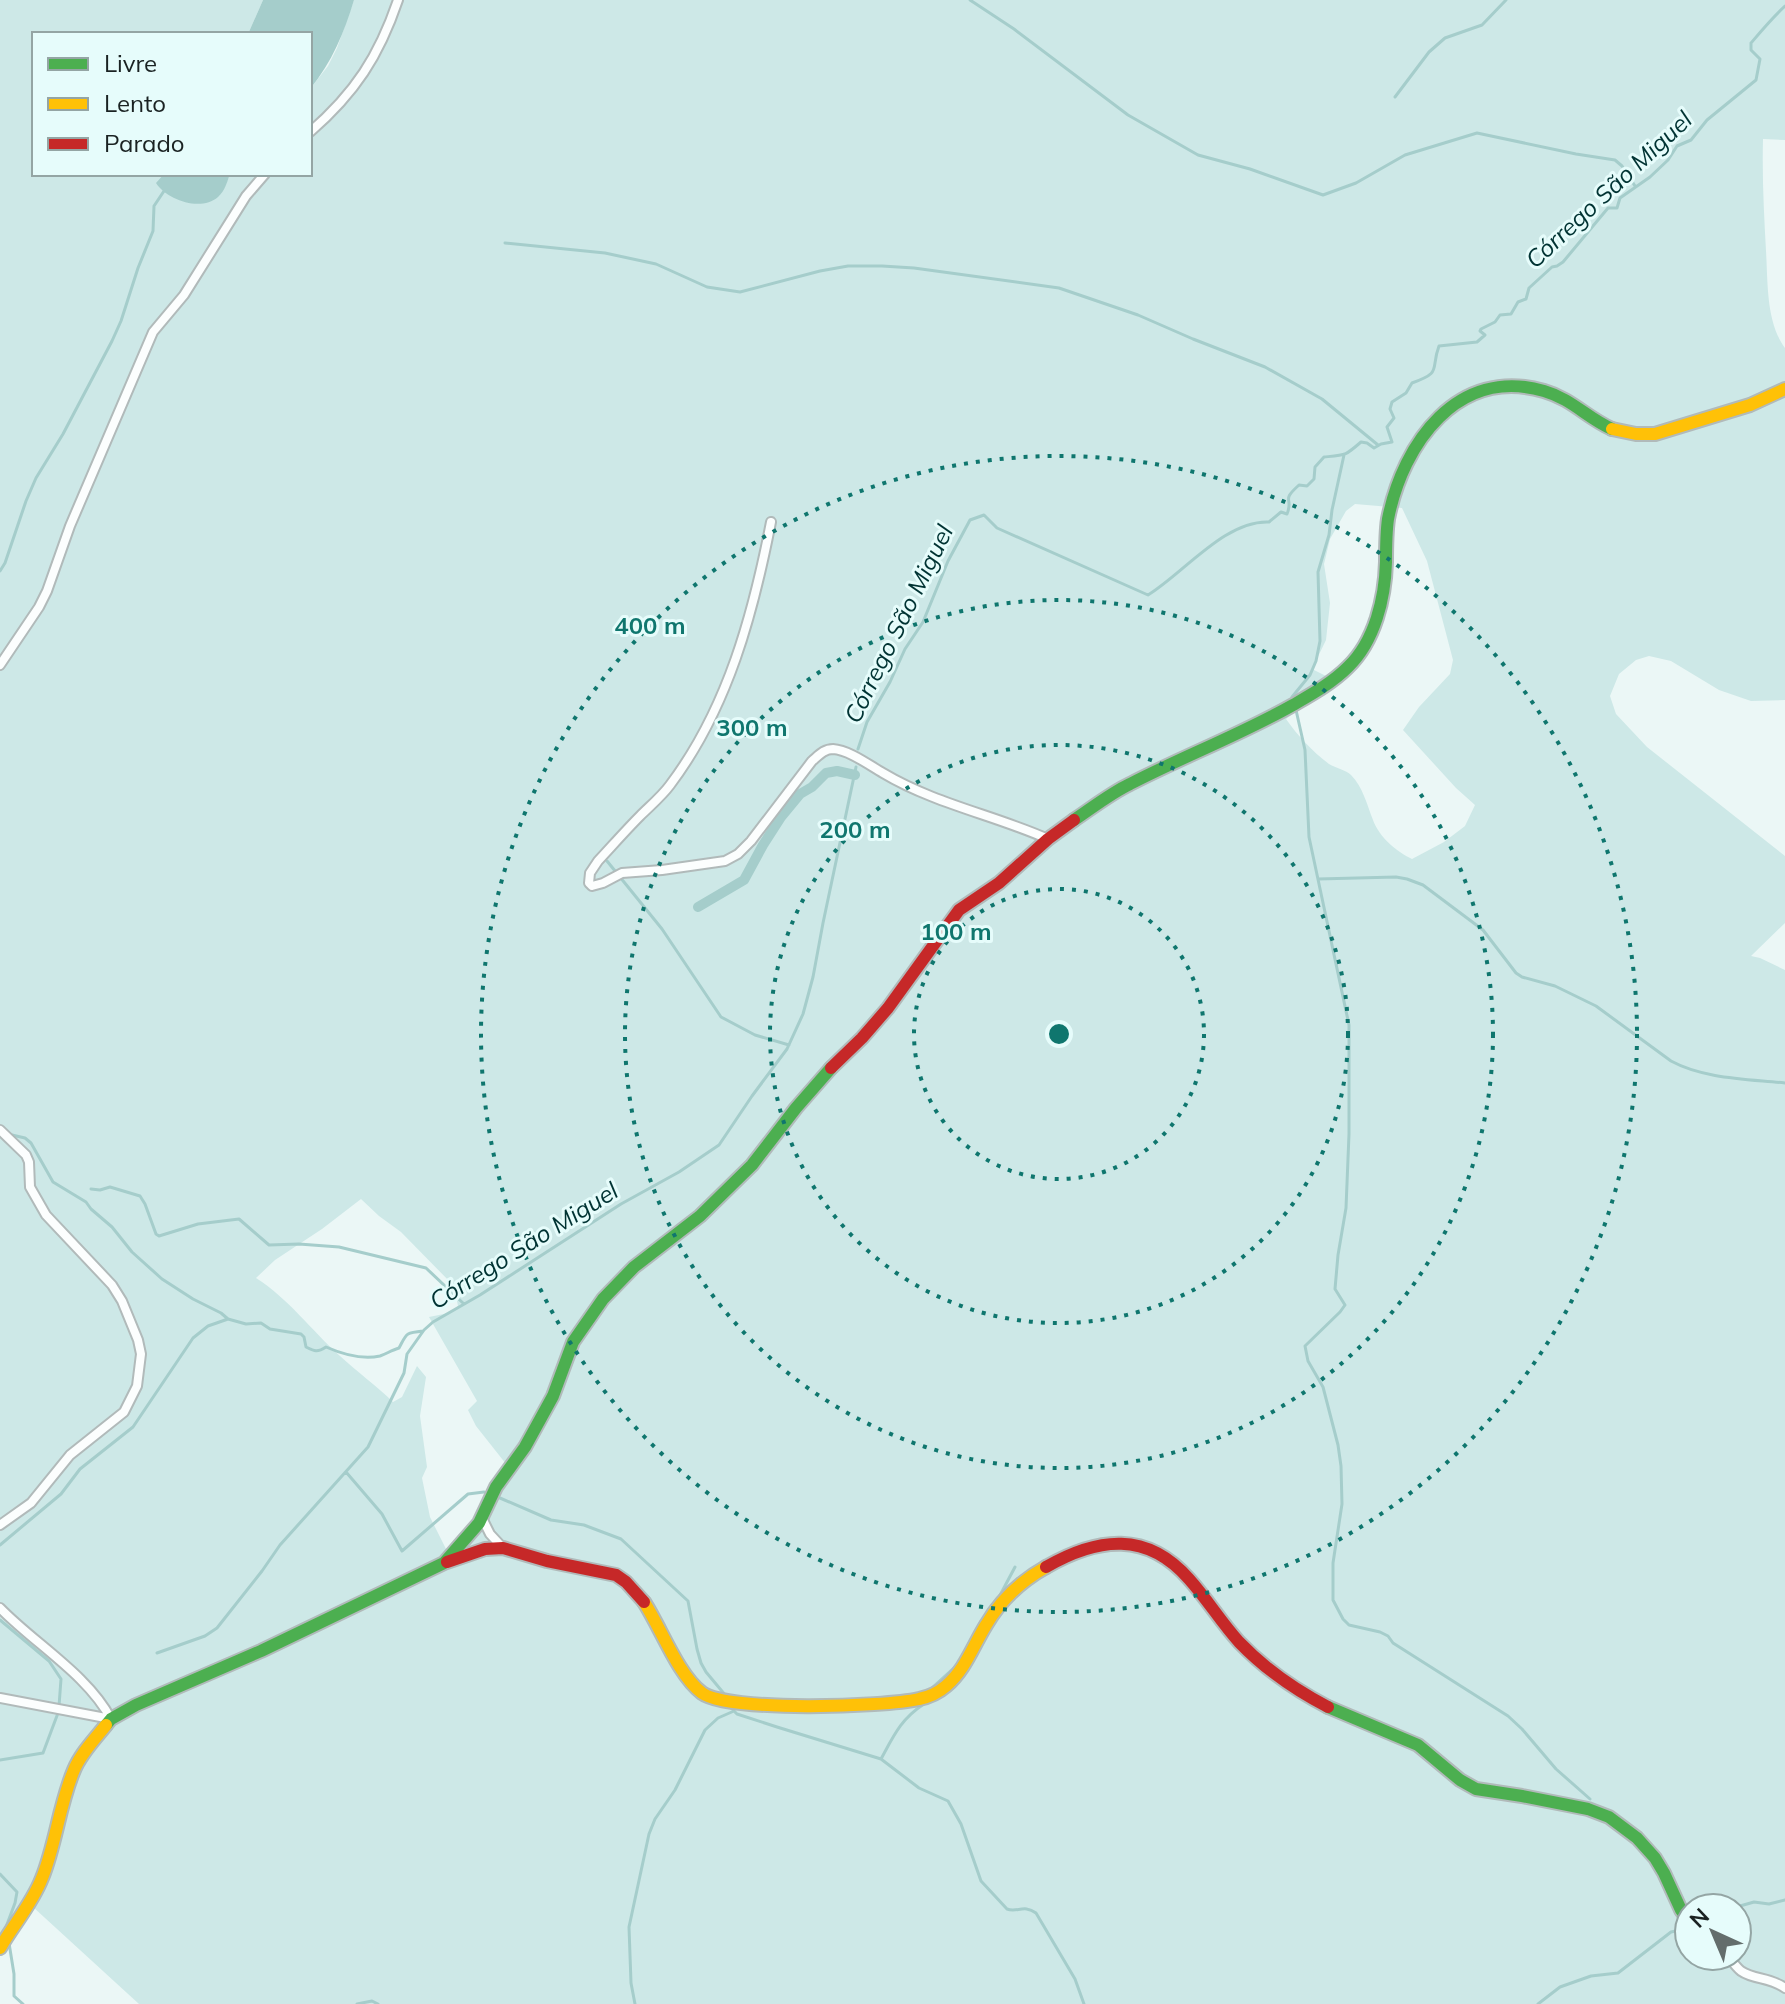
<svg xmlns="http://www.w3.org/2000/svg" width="1785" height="2004" font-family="Mulish,sans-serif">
  <rect width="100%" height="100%" fill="#ebf7f6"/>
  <path fill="#cde8e7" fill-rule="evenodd" d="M0,0H263L248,34H34V174H164L188,203C215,201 220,201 230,174H310V89L328,66L337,48L354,0H1785V140L1763,139C1762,177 1764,214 1766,251C1768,283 1766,322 1785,348V700L1751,701L1719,690L1671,661L1649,656L1636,660L1619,674L1610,696L1616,714L1647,747L1785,856V923L1751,956L1760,958L1785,970V2004H139L33,1907L0,1955ZM1355,504L1402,508L1427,561L1453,660L1450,674L1419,707L1403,730L1456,788L1475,805L1465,826L1444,842L1412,859C1397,852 1379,837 1373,820C1367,805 1363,787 1351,775C1346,770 1336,768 1329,764C1312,751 1298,736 1286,719L1336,681L1312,669L1326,640L1330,603L1324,564L1330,539L1346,511ZM361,1199L379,1216L401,1232L454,1286L458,1306L449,1313L429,1317L477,1401L468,1410L476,1426L510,1469L449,1555L430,1517L422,1478L427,1467L420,1416L426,1377L417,1366L402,1397L393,1402C376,1385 357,1372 340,1356C311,1330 289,1299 256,1278L275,1260L322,1229ZM1689,1908H1737V1956H1689Z"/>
  <path fill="#a5cdcb" d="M263,0H354C344,33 332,62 310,89V34H248Z
    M164,174H230C227,182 225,191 218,197C201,212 167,200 156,183Z"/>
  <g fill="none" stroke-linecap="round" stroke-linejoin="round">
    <path stroke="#a5cdcb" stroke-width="3" d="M970,0L1014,29L1128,115L1198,155L1250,169L1323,195L1356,183L1405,155L1477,133L1576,154L1615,160L1622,166L1635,186
      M1395,97L1429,52L1445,38L1482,25L1506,0
      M505,243L605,253L656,264L707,287L740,292L820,271L848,266H882L914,268L1059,288L1138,315L1193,339L1265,367L1322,399L1378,445
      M0,571L5,563L26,501L36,478L63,434L112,341L121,321L138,268L153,231L154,206L164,191
      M1291,700L1292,697L1310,675L1316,661L1320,641L1318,572L1329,535L1332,510L1344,455
      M1296,710L1305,750L1309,837L1349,1025V1134L1346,1208L1338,1255L1335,1289L1345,1305L1340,1312L1305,1346L1308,1361L1323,1387L1338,1445L1341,1466L1342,1504L1333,1563V1600L1343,1619L1349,1625L1380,1632L1388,1636L1393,1643L1508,1716L1522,1729L1556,1769L1590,1799
      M858,749L867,722L890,682L905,649L923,622L948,561L970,520L984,515L997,528L1148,595C1184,573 1225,520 1269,522L1281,512L1287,514C1294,497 1280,502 1299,485L1307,486L1314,479L1315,467L1324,457C1346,455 1345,456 1361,442L1367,443L1374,448L1381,444L1392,442L1387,427L1394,418L1390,409L1392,402L1406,393L1412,383C1443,372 1430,370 1439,346L1477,342L1485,335L1480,331L1481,329L1495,322L1500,315L1511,314L1518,302L1526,299L1529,288L1552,267L1557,266L1563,262L1608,208H1617L1620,198L1650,177L1668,160L1677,146L1691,140L1707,120L1756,80L1760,59L1751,50V43C1762,30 1772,18 1785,6
      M607,861L662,929L721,1017L755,1035L789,1045
      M1318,879L1396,877L1407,879L1423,885L1483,930L1516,973L1522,977L1555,986L1596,1006L1671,1061C1704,1079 1748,1079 1785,1083
      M12,1135L25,1138L31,1143L53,1182L86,1202L91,1209L112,1227L132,1252L162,1279L193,1299L221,1313L228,1319L246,1324L261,1323L270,1329L301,1334L304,1337L306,1347C314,1351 317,1353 326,1347C342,1354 362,1360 380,1356C386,1354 392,1350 399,1348C407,1333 405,1333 423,1331
      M91,1189L100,1190L110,1187L140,1196L145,1204L156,1234L159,1236L198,1224L239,1219L269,1245L299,1244L339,1247L426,1268L464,1304
      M346,1472L382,1514L402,1551L468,1494L484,1492
      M500,1498L551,1520L584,1525L621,1539L688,1601L697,1649L701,1663L706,1672L726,1696
      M0,1545L61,1494L80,1469L133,1427L193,1338L208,1326L228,1319
      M998,1599L1015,1567
      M0,1620L49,1661L61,1679L59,1706
      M157,1653L205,1636L217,1628L262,1571L280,1545L368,1447L404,1373L407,1354L424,1330L433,1322L480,1295L621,1204L679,1172L719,1145L752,1096L787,1049L803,1014L813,977L823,923L856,767
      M933,1687L956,1666
      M731,1708L737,1714L777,1727L881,1759L919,1788L948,1801L961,1824L981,1881L1007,1909C1017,1913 1024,1904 1036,1913L1075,1979L1084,2004
      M881,1759C894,1735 901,1719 924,1704
      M0,1760L43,1753L58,1713
      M0,1874L17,1892L15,1903L6,1927
      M1733,1908L1754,1902L1769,1904L1785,1900
      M9,1943L14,1974V1996L23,2004
      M357,2004L372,2001L378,2004
      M635,2004L631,1983L629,1927L649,1834L655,1819L675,1790L705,1730L718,1718L734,1711
      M1538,2004L1560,1987L1591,1976L1618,1973L1671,1932L1685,1929"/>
    <path stroke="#a5cdcb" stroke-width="10" d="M698,907L744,880L763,845L781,817L800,794L812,787L826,773L837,771L855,775"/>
    <g stroke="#b1baba" stroke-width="12">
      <path id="street" d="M310,132C355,93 379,56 398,0
        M771,522C753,614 728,708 670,785C662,796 650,806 640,816C626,830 612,846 598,861L590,873L589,883L592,886L603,883L622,873L662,870L725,861L738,854L751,841L812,761C819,755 824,749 833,749C849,750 869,765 883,773C935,804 994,815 1048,839
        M0,665L39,607L47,591L70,526L153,332L184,295L231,220L246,196L265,174
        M0,1130L26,1155L29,1162L30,1187L46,1215L112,1285L122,1301L138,1340L141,1354L137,1386L124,1412L70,1455L31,1503L0,1525
        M482,1518L490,1534L503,1548
        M0,1608C35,1644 88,1675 111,1719
        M0,1698L111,1719
        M1728,1956C1732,1961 1736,1967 1741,1971C1754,1980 1770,1977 1785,1988"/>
    </g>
    <g stroke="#b1baba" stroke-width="16">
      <path id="fast" d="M1074,820C1092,808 1111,793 1130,784C1184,756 1240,735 1293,705C1312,694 1332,683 1348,667C1375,641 1385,598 1386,562C1386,547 1386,533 1388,519C1403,443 1458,366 1544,391C1572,399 1587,418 1612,429
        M1328,1707L1418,1745L1460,1780L1476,1789L1522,1796L1588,1809L1609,1817L1637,1838L1655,1858L1664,1873L1681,1910L1689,1921
        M106,1725L111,1719L136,1705L261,1651L444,1563L479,1523L496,1487L525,1447L553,1396L573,1342L603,1299L634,1267L700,1216L752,1165L796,1108L831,1068"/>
    </g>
    <g stroke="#b1baba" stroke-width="16">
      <path id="slow" d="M1612,429L1636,434H1655L1750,405L1785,389
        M644,1602C661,1628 678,1675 702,1693C728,1712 884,1707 919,1699C929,1697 938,1693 946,1686C965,1670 973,1646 986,1625C1000,1601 1021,1581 1046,1567
        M0,1948C13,1925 32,1904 42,1878C56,1844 59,1805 74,1770C81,1753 95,1739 106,1725"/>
    </g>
    <g stroke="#b1baba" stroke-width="16">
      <path id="jam" d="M831,1068L862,1038L888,1008L959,910L999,883L1048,839L1074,820
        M447,1562L485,1549L503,1548L547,1561L616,1575L626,1582L644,1602
        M1046,1567C1098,1537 1147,1531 1189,1579C1207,1599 1221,1622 1239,1642C1265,1669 1295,1690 1328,1707"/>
    </g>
    <use href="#street" stroke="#fcfefe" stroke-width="8"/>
    <use href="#fast" stroke="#4caf50" stroke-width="12"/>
    <use href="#slow" stroke="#ffc107" stroke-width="12"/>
    <use href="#jam" stroke="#c62828" stroke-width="12"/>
  </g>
  <g fill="none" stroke="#0f766e" stroke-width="4" stroke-dasharray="4 8">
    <circle cx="1059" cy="1034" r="145"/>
    <circle cx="1059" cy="1034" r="289"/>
    <circle cx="1059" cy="1034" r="434"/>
    <circle cx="1059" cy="1034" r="578"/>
  </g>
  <g text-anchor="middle" stroke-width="6" stroke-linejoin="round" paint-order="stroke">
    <g font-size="24" font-style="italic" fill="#033" stroke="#e6fcfb">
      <text transform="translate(1609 190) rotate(-43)" y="8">Córrego São Miguel</text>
      <text transform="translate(899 624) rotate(-64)" y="8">Córrego São Miguel</text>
      <text transform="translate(524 1246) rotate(-32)" y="8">Córrego São Miguel</text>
    </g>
  </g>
  <circle cx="1059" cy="1034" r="12" fill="#0f766e" stroke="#e6fcfb" stroke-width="4"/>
  <g font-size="24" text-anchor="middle" font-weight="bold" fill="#0f766e" stroke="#e6fcfb" stroke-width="6" stroke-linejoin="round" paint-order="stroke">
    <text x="650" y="634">400 m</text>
    <text x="752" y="736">300 m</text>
    <text x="855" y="838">200 m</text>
    <text x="956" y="940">100 m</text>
  </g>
  <rect x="32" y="32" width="280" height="144" fill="#e6fcfb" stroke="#94a5a4" stroke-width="2"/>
  <rect x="48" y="58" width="40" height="12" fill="#4caf50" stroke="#94a5a4" stroke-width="2"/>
  <text x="104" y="72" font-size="24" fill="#1a2222">Livre</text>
  <rect x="48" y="98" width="40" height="12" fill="#ffc107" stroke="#94a5a4" stroke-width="2"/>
  <text x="104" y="112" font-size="24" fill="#1a2222">Lento</text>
  <rect x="48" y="138" width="40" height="12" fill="#c62828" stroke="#94a5a4" stroke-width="2"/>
  <text x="104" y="152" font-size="24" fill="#1a2222">Parado</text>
  <g transform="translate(1713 1932) rotate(316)"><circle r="38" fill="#e6fcfb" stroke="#94a5a4" stroke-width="2"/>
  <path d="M0-6L14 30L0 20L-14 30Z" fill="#636d6c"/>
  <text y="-12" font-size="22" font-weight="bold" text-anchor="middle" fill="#1a2222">N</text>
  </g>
</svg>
